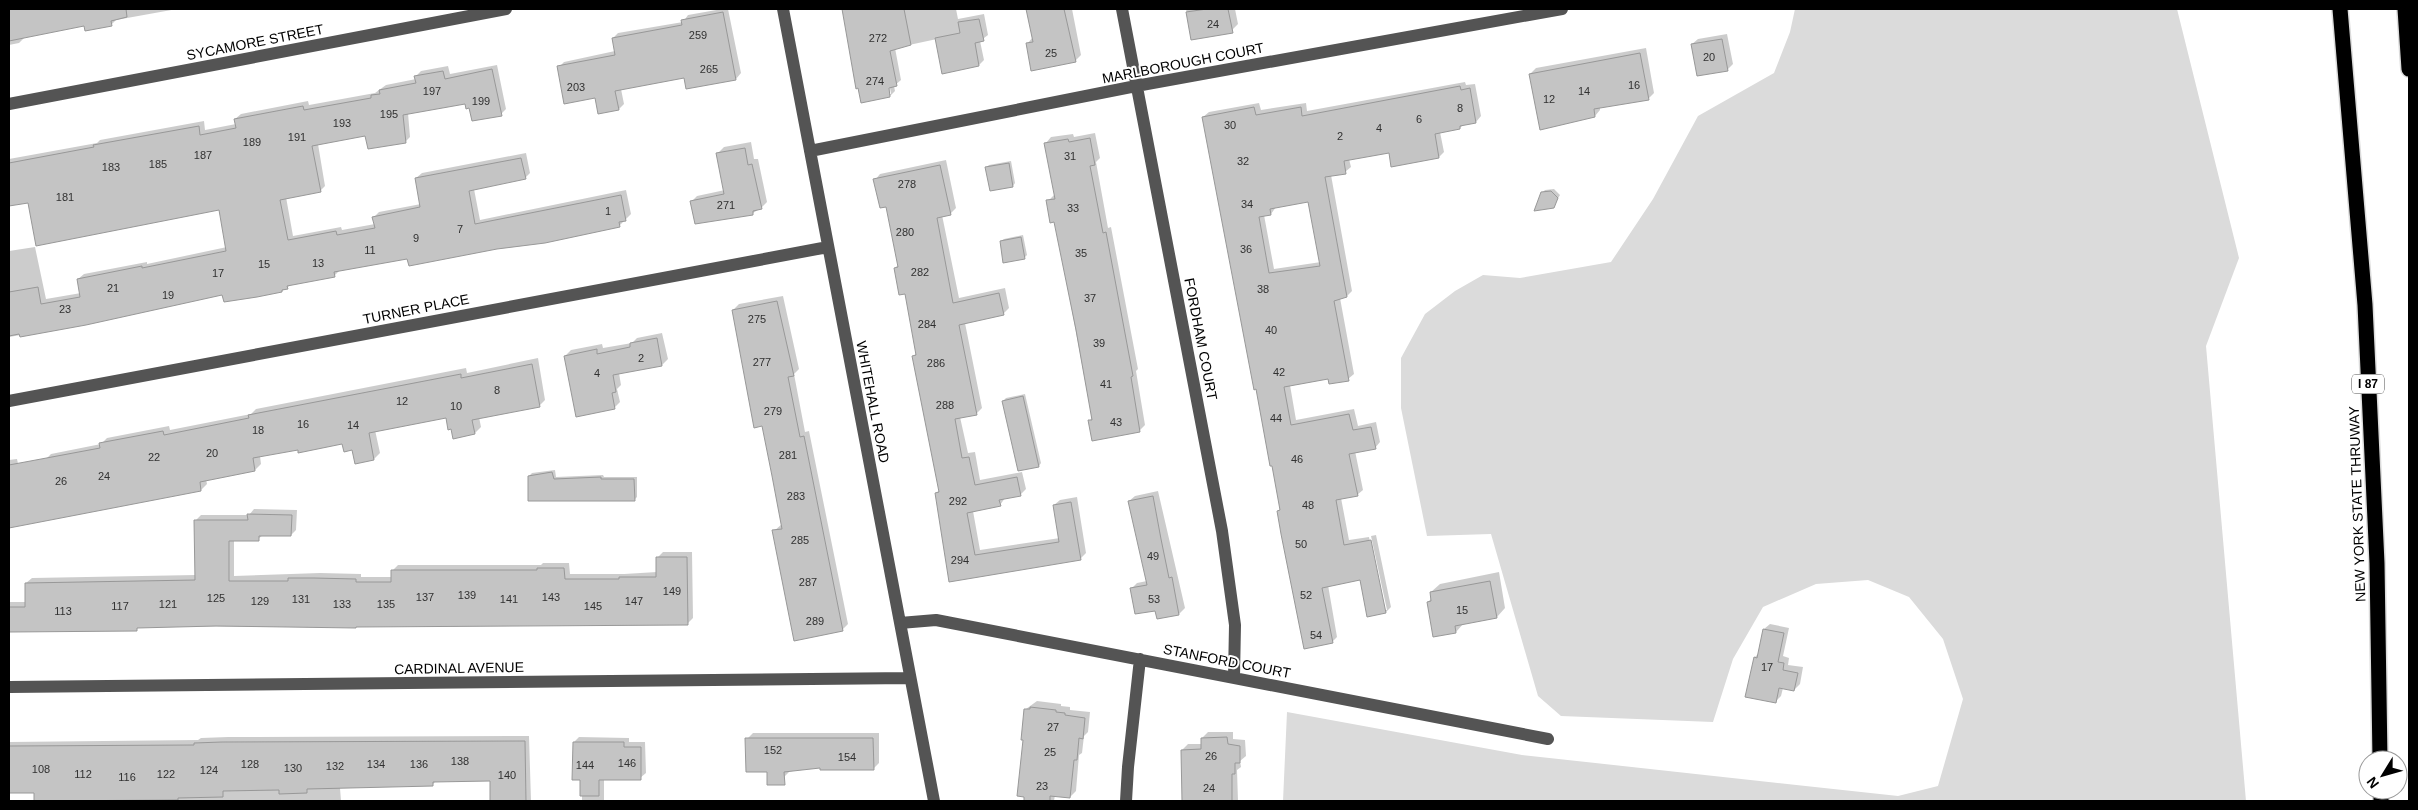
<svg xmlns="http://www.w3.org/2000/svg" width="2418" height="810" font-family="Arial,sans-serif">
  <rect width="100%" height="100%" fill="#fff"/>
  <path fill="#dbdbdb" d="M1795,9H2177L2239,258L2206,346L2246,801H1283L1287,712L1522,755L1898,796L1938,786L1963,699L1943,639L1909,597L1868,580L1816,584L1763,607L1733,659L1713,722L1561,716L1538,696L1491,534L1427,536L1401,408V358L1425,314L1455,291L1483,275L1520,278L1611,262L1653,199L1698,116L1774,73L1790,32Z"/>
  <path fill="#0003" fill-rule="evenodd" d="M9,9H177L116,20L112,24L86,29L85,25L25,37L19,43L9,45Z
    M722,9H728L741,73L736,79L687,87L685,76L621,89L624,104L619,109L596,96L559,67L564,62L615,51L613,38L618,33L683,22L688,15Z
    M843,9H956L958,19L984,14L988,35L980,41L984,60L979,65L937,39L895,48L901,80L894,86L895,91L890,96L852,58ZM889,82L891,94H888Z
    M1028,9H1072L1081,55L1075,61L1027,44L1033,37Z
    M1186,9H1235L1238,24L1232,30L1192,39Z
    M1727,34L1733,64L1727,70L1692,44L1698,39Z
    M1646,48L1654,93L1648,99L1600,107V110L1595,116L1530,74L1536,68Z
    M497,65L506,109L501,114L470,107L466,103L408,113L410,137L405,142L366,134L318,144L325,186L320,191L286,197L293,236L341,227L342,230L375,224L374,217L379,212L421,204L416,178L422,173L526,153L530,173L525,178L474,189L480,220L626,190L631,214L619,226L408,257L339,271L334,276L292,284L282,291L223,293L86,324L9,337V251L35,247L46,299L81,293L78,279L84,274L147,262V264L227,247L220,208L29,202L9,205V159L97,143L100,140L204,121L205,130L236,124L235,119L241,114L308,101L309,105L375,93L386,85L416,79V76L421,71L448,66L450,74Z
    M1465,82L1466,85L1475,84L1481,116L1476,122L1464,124L1460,128L1440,132L1444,152L1439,157L1390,152L1349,159L1351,167L1345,172L1331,175L1352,291L1347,296L1340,298L1354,374L1348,379L1329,377L1290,385L1296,420L1354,409L1358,426L1376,422L1380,442L1375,448L1355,451L1363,490L1357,495L1341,498L1349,540L1369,537L1384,610H1387L1371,536L1376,535L1391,607L1386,612L1362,578L1328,585L1337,637L1332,642L1279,511L1281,508L1203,117L1209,112L1259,103L1261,110L1306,103L1307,111ZM1309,201L1321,262L1274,269L1264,215L1271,214L1276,207Z
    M1095,133L1100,158L1096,162L1108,228L1111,227L1138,369L1136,371L1145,425L1139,431L1089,421L1092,418L1055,220L1048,201L1055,194L1046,143L1051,137L1073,134L1074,137Z
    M751,142L754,159H758L767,202L761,208L753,213L691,202L697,196L725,190L718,153L724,147Z
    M946,160L956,208L950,214L942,215L959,298L1005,288L1009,308L1003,314L965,323L982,408L976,414L960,417L968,453L975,452L980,480L1022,472L1026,489L1020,495L1005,498L1000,505L973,511L980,550L1060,538L1054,505L1060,500L1077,497L1086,553L1080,559L950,581L936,493L940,490L914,356L917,352L906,293L895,268L899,264L887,205L875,180L880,174Z
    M1011,161L1015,183L1013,186L991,190L987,167L989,165Z
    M1554,189L1560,195L1553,207L1542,193L1545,190Z
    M1023,235L1027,255L1024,258L1001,241L1004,239Z
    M783,296L799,369L794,374L805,432L809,431L848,624L842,630L774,531L782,524L763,425L733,310L739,304Z
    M662,333L668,359L662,365L619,373L621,385L617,389L620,402L614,408L565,356L571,350L602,344L603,348L632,343L637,338Z
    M538,358L545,400L539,406L479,417L481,427L475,433L447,416L375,430L380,453L374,459L343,443L299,448L260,456L261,464L255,470L206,479L207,484L201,490L9,527V460L17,459L20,473L45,460L51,454L101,444L107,438L169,426L170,430L251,414L256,409L466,368L467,373Z
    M1025,394L1041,463L1039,466L1019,470L1003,401L1006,398Z
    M555,470L556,477L603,475L604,477H637V497L634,500L529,476L532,473Z
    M1158,491L1185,608L1179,614L1158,618L1156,609L1131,589L1137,583L1147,581L1129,501L1135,496Z
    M254,509L297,510L296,530L291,535H263L258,539H234V576L320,573L361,574V577H393V570L398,565H541L543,563H569L570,574H624L657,572V558L663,552H692L693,618L687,624L358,625L356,627L139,626L136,630L9,631V602H26V583L32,578L196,575V520L201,515H249Z
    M1499,572L1505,608L1497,617L1464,623L1456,632L1428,602L1432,598L1431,592L1440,584Z
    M1770,624L1789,628L1783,656L1789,658L1788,665L1803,667L1800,684L1794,690L1783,688L1781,696L1775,702L1755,657L1759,653L1764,629Z
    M1037,701L1061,704V706L1070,707V710L1090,712L1088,732L1084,736L1082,753L1079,755L1076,791L1070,797L1055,795L1054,801H1025L1026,709Z
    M1208,732H1233V739L1245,740L1246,756L1240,761L1241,767L1237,770L1238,801H1184L1182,750L1188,744H1202V738Z
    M753,733H879V763L873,769L821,767L790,771L784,777L768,770L747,739Z
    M529,736L531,801H491V780H437L432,785L340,788L341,801H119V791L9,792V742L198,740L201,738L228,737Z
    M579,737L629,738V742H645L646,773L640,778L604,779V801H582V779L574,742Z"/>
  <path fill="#c4c4c4" stroke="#989898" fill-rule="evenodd" d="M9,9H126L127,17L111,21L112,26L85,31L84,26L9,41Z
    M842,9H904L911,45L890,51L897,86L889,88L890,97L861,103L858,88L856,89Z
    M1026,9H1064L1076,62L1031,71L1026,43L1033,42Z
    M1207,9H1228L1233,33L1191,40L1186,12Z
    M723,12L736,80L686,89L684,78L615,91L619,110L598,114L595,98L564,104L557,66L615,55L612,38L682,25L681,20Z
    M979,19L984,41L975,43L979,66L942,74L935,38L960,33L958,22Z
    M1722,39L1728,71L1697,76L1691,44Z
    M1640,53L1649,100L1594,109L1595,117L1540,130L1529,74Z
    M492,69L502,116L472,121L469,108L466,109L465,104L403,115L406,143L368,149L365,136L312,146L321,192L280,200L288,240L336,231L337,235L375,228L372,217L420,207L415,178L521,158L526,179L469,191L475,224L621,195L626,221L619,222L620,227L545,243L497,249L409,266L407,259L334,272L335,277L287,286L288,289L282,290V292L257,297L224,302L222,295L86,325L20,337L19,334L9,336V292L38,287L41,304L80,297L77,279L142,266V268L226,251L219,210L36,246L28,203L9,206V163L94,147L93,145L199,126L200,135L236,128L234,119L303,106L304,110L371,98V95L380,94L379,90L416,83L414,76L443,71L445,79Z
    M1460,86L1461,90L1470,88L1476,123L1460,126V129L1435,134L1439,158L1391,167L1389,153L1344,161L1346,174L1325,177L1347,297L1334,301L1349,381L1329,384L1328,379L1284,387L1291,425L1349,414L1353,430L1371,427L1376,449L1349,454L1358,496L1336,500L1344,545L1371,540L1386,613L1367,617L1360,580L1322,588L1333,643L1304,649L1281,534L1277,511L1280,510L1272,466H1270L1256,389L1254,390L1202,117L1254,107L1256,115L1301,107L1302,116ZM1308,202L1320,266L1269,273L1259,217L1271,215L1270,209Z
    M1090,138L1095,165L1090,166L1103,233L1106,232L1133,376L1131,377L1140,432L1092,441L1088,420H1092L1076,330L1054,222L1050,223L1046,200L1055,199L1044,143L1068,139L1069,142Z
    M745,148L748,165L752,164L762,209L753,211V215L695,224L690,201L724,194L716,153Z
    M1009,163L1013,187L990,191L985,167Z
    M940,165L951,215L937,218L953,303L999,293L1004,315L959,325L977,415L955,419L962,458L969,457L975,485L1017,477L1021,496L999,500L1001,506L967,513L975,555L1059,542L1053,505L1071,502L1081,560L949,582L935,493L939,492L912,356L916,355L905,294L899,295L894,268L898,267L886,207L880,208L873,179Z
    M1551,191L1558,198L1554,208L1534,211L1541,192Z
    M1021,237L1025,259L1003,263L1000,241Z
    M777,301L794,376L788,377L800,437L804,436L843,631L794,641L772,530L782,529L772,476L762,426L754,428L732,310Z
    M657,338L662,366L613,375L616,392L612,393L615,409L576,417L564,356L597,349V354L630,347V343Z
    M532,364L540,407L472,420L475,434L453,439L451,429L448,430L446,418L369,433L374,460L355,464L352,450L344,452L342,444L298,453V450L253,458L255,471L200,482L201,491L9,528V465L100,448L99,443L163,431L164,435L249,418L248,415L461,374V378Z
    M1023,396L1039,467L1018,471L1002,401Z
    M552,472L554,479L601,477V479H634L635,501H528V476Z
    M1153,496L1161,539L1169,578L1172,577L1179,615L1157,619L1155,611L1135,614L1130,588L1147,585L1128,501Z
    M247,514L292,515L291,536H259V541H229V581H288V578H314L356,579V582H391V570H537V568H564L565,579H619V577H656V557H687L688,625L356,627V628L216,626L137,628V631L9,632V607H25V583L195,580L194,520H248Z
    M1490,581L1497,618L1455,626L1456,633L1433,637L1427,602L1431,601L1430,592Z
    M1763,629L1784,633L1778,662L1784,663L1783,670L1798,673L1794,691L1779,688L1776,703L1745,697L1754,657L1757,658Z
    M1030,707L1056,710V712L1065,713V715L1085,718L1083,739L1079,738L1077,760H1074L1070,798L1050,796V801H1024V797L1017,796L1023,740H1021L1024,709H1030Z
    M1227,737L1228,744L1240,746V763H1235V774H1232V801H1182L1181,750L1201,749V738Z
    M745,738H873L874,770H820V768L784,772L785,785H767V772H746Z
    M525,741L526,801H490V781L433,782V786L307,789V793L279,794V790L223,791V797L178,798V800L34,801V793H9V746L194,745V743L222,742Z
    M573,742H624V747H641V780H599V796H580V780H572Z"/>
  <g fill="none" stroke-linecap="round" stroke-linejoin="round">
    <g stroke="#dbdbdb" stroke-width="18">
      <path id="highway" d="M2340,9L2365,305L2377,563L2380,760
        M2405,9L2409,69
        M2381,790V801"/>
    </g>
    <path stroke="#545454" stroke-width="12" d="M783,9L934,801
      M1122,9L1222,531L1235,625L1234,677
      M9,104L506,9
      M810,151L1136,86L1562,9
      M9,401L828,247
      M900,623L936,620L1548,739
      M9,687L910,678
      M1126,801L1128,767L1140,659"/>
    <use href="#highway" stroke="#000" stroke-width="15"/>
  </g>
  <g text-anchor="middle" stroke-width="4" stroke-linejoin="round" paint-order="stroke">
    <g font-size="11" fill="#313131">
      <text x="1213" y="28">24</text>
      <text x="698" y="39">259</text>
      <text x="878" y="42">272</text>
      <text x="1051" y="57">25</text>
      <text x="1709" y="61">20</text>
      <text x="709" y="73">265</text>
      <text x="875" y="85">274</text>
      <text x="1634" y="89">16</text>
      <text x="576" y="91">203</text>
      <text x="432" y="95">197</text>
      <text x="1584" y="95">14</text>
      <text x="1549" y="103">12</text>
      <text x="481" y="105">199</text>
      <text x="1460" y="112">8</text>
      <text x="389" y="118">195</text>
      <text x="1419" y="123">6</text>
      <text x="342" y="127">193</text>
      <text x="1230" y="129">30</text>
      <text x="1379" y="132">4</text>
      <text x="1340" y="140">2</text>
      <text x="297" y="141">191</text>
      <text x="252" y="146">189</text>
      <text x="203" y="159">187</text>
      <text x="1070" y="160">31</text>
      <text x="1243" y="165">32</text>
      <text x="158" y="168">185</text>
      <text x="111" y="171">183</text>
      <text x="907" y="188">278</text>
      <text x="65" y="201">181</text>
      <text x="1247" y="208">34</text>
      <text x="726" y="209">271</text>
      <text x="1073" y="212">33</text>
      <text x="608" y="215">1</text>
      <text x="460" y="233">7</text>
      <text x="905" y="236">280</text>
      <text x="416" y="242">9</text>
      <text x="1246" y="253">36</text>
      <text x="370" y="254">11</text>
      <text x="1081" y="257">35</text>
      <text x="318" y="267">13</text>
      <text x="264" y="268">15</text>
      <text x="920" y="276">282</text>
      <text x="218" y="277">17</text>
      <text x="113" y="292">21</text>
      <text x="1263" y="293">38</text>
      <text x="168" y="299">19</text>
      <text x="1090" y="302">37</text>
      <text x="65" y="313">23</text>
      <text x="757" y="323">275</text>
      <text x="927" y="328">284</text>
      <text x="1271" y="334">40</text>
      <text x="1099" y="347">39</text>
      <text x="641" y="362">2</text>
      <text x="762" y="366">277</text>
      <text x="936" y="367">286</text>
      <text x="1279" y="376">42</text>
      <text x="597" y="377">4</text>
      <text x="1106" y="388">41</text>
      <text x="497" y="394">8</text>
      <text x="402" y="405">12</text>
      <text x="945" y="409">288</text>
      <text x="456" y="410">10</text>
      <text x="773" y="415">279</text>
      <text x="1276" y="422">44</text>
      <text x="1116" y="426">43</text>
      <text x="303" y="428">16</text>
      <text x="353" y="429">14</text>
      <text x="258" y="434">18</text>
      <text x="212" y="457">20</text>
      <text x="788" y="459">281</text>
      <text x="154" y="461">22</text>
      <text x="1297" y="463">46</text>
      <text x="104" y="480">24</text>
      <text x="61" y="485">26</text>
      <text x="796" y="500">283</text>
      <text x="958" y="505">292</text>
      <text x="1308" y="509">48</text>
      <text x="800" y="544">285</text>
      <text x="1301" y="548">50</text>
      <text x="1153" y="560">49</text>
      <text x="960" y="564">294</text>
      <text x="808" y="586">287</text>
      <text x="672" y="595">149</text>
      <text x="467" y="599">139</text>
      <text x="1306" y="599">52</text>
      <text x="425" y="601">137</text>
      <text x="551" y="601">143</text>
      <text x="216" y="602">125</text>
      <text x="301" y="603">131</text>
      <text x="509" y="603">141</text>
      <text x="1154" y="603">53</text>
      <text x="260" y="605">129</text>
      <text x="634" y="605">147</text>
      <text x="168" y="608">121</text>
      <text x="342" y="608">133</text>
      <text x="386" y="608">135</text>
      <text x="120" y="610">117</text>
      <text x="593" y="610">145</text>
      <text x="1462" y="614">15</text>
      <text x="63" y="615">113</text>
      <text x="815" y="625">289</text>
      <text x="1316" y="639">54</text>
      <text x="1767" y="671">17</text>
      <text x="1053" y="731">27</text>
      <text x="773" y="754">152</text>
      <text x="1050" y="756">25</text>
      <text x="1211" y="760">26</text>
      <text x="847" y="761">154</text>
      <text x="460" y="765">138</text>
      <text x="627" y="767">146</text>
      <text x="250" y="768">128</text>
      <text x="376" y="768">134</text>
      <text x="419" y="768">136</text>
      <text x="585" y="769">144</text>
      <text x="335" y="770">132</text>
      <text x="293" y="772">130</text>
      <text x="41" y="773">108</text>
      <text x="209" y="774">124</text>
      <text x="83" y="778">112</text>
      <text x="166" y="778">122</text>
      <text x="507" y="779">140</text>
      <text x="127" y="781">116</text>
      <text x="1042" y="790">23</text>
      <text x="1209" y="792">24</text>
    </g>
    <rect fill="#fff" stroke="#4c4c4c" stroke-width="1" x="2352" y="374.5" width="32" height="19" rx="4"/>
    <g font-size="12" font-weight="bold" fill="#000">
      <text x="2368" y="388">I 87</text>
    </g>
    <g font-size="14" fill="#000" stroke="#fff">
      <text transform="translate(255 42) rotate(-11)" y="5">SYCAMORE STREET</text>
      <text transform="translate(1183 63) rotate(-11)" y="5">MARLBOROUGH COURT</text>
      <text transform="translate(416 309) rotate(-11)" y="5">TURNER PLACE</text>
      <text transform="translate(1201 339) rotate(79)" y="5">FORDHAM COURT</text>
      <text transform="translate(873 402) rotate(79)" y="5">WHITEHALL ROAD</text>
      <text transform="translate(2357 504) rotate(-92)" y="5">NEW YORK STATE THRUWAY</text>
      <text transform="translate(1227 661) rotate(11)" y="5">STANFORD COURT</text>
      <text transform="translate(459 668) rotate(-1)" y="5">CARDINAL AVENUE</text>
    </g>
  </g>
  <rect width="2418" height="810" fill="none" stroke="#000000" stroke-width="20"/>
  <g transform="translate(2383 775) rotate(233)"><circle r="24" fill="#ffffff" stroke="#999999"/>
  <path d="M0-4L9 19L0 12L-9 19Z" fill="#000000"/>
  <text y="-8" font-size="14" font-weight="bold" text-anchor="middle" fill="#000000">N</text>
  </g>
</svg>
